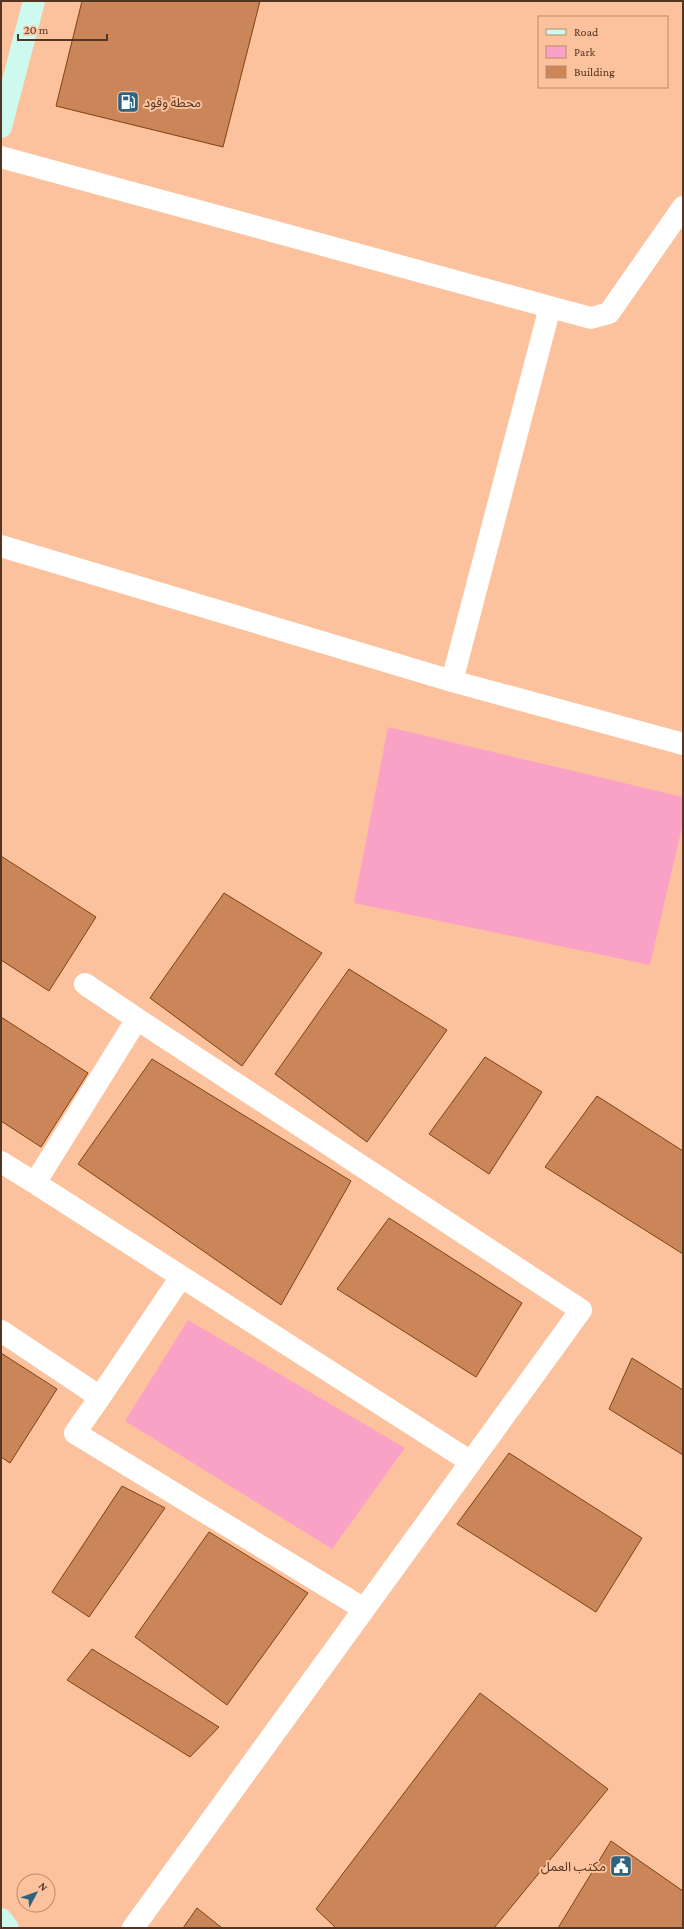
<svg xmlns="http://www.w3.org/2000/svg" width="684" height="1929" font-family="'Crimson Pro','Noto Sans Arabic',serif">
  <rect width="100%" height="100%" fill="#fcc29d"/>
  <path fill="#faa2c6" d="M388,727L683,797V823L650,965L354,903Z
    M188,1320L405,1448L332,1549L125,1421Z"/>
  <path fill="#ca8558" stroke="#804210" d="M82,1H260L223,147L56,106Z
    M1,856L96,917L49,991L1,960Z
    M224,893L322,953L242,1066L150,998Z
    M349,969L447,1030L367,1142L275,1074Z
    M1,1017L88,1073L41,1147L1,1121Z
    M485,1057L542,1092L489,1174L429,1134Z
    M152,1059L351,1181L281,1305L78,1164Z
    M597,1096L683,1151V1254L545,1167Z
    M389,1218L522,1303L476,1377L337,1289Z
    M1,1353L57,1389L10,1463L1,1457Z
    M632,1358L683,1390V1455L609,1409Z
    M509,1453L642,1538L596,1612L457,1524Z
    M122,1486L165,1508L89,1617L52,1592Z
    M209,1532L308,1593L227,1705L135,1637Z
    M92,1649L219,1727L190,1757L67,1680Z
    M480,1693L608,1789L494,1928H336L316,1909Z
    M611,1841L683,1891V1928H558Z
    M197,1908L222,1928H183Z"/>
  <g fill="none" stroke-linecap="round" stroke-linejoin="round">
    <path stroke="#fff" stroke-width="22" d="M1,157L550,307L452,681
      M550,307L591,318L609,313L683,207
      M1,546L452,681L683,744
      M85,984L137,1019
      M1,1162L35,1183
      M1,1331L100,1397L181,1277
      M100,1397L75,1433L364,1609
      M133,1928C282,1722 432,1516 581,1310L137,1019L35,1183L471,1462"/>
    <path stroke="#cef9ee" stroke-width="22" d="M1,127L34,1
      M1,1919L8,1928"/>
  </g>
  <defs>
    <g id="fuel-square" transform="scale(1.15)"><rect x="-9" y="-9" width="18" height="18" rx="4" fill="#2f6480" stroke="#fcc29d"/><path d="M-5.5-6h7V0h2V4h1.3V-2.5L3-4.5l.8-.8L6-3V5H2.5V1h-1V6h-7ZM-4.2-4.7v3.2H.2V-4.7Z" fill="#fff"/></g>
    <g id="civic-square" transform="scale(1.15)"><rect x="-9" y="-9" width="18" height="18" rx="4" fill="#2f6480" stroke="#fcc29d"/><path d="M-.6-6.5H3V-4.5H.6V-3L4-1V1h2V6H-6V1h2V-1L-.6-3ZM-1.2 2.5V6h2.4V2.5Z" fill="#fff"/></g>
  </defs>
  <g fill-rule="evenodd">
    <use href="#fuel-square" x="128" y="102"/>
    <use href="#civic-square" x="621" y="1866"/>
  </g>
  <g text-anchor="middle" stroke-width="4" stroke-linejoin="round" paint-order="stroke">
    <g font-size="13" fill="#523522" stroke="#fcc29d" text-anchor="start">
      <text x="144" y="107">محطة وقود</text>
      <text x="606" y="1871" text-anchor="end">مكتب العمل</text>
    </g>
  </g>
  <rect width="684" height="1929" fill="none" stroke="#523522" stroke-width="4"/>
  <rect x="538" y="16" width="130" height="72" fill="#fcc29d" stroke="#b88a6c"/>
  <rect x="546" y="29" width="20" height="6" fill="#cef9ee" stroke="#b88a6c"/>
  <text x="574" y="36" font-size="12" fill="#523522">Road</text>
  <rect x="546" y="46" width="20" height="12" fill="#faa2c6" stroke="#b88a6c"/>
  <text x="574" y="56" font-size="12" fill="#523522">Park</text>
  <rect x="546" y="66" width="20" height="12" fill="#ca8558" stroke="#b88a6c"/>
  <text x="574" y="76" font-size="12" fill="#523522">Building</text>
  <g transform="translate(36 1893) rotate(49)"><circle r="19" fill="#fcc29d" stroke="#b88a6c"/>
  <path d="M0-3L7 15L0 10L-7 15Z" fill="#2f6480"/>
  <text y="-6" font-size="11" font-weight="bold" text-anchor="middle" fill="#523522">N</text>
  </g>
  <path d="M18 34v6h89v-6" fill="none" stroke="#523522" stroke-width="2"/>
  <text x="24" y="34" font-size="12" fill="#523522" stroke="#fcc29d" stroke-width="3" paint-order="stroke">20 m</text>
</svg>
